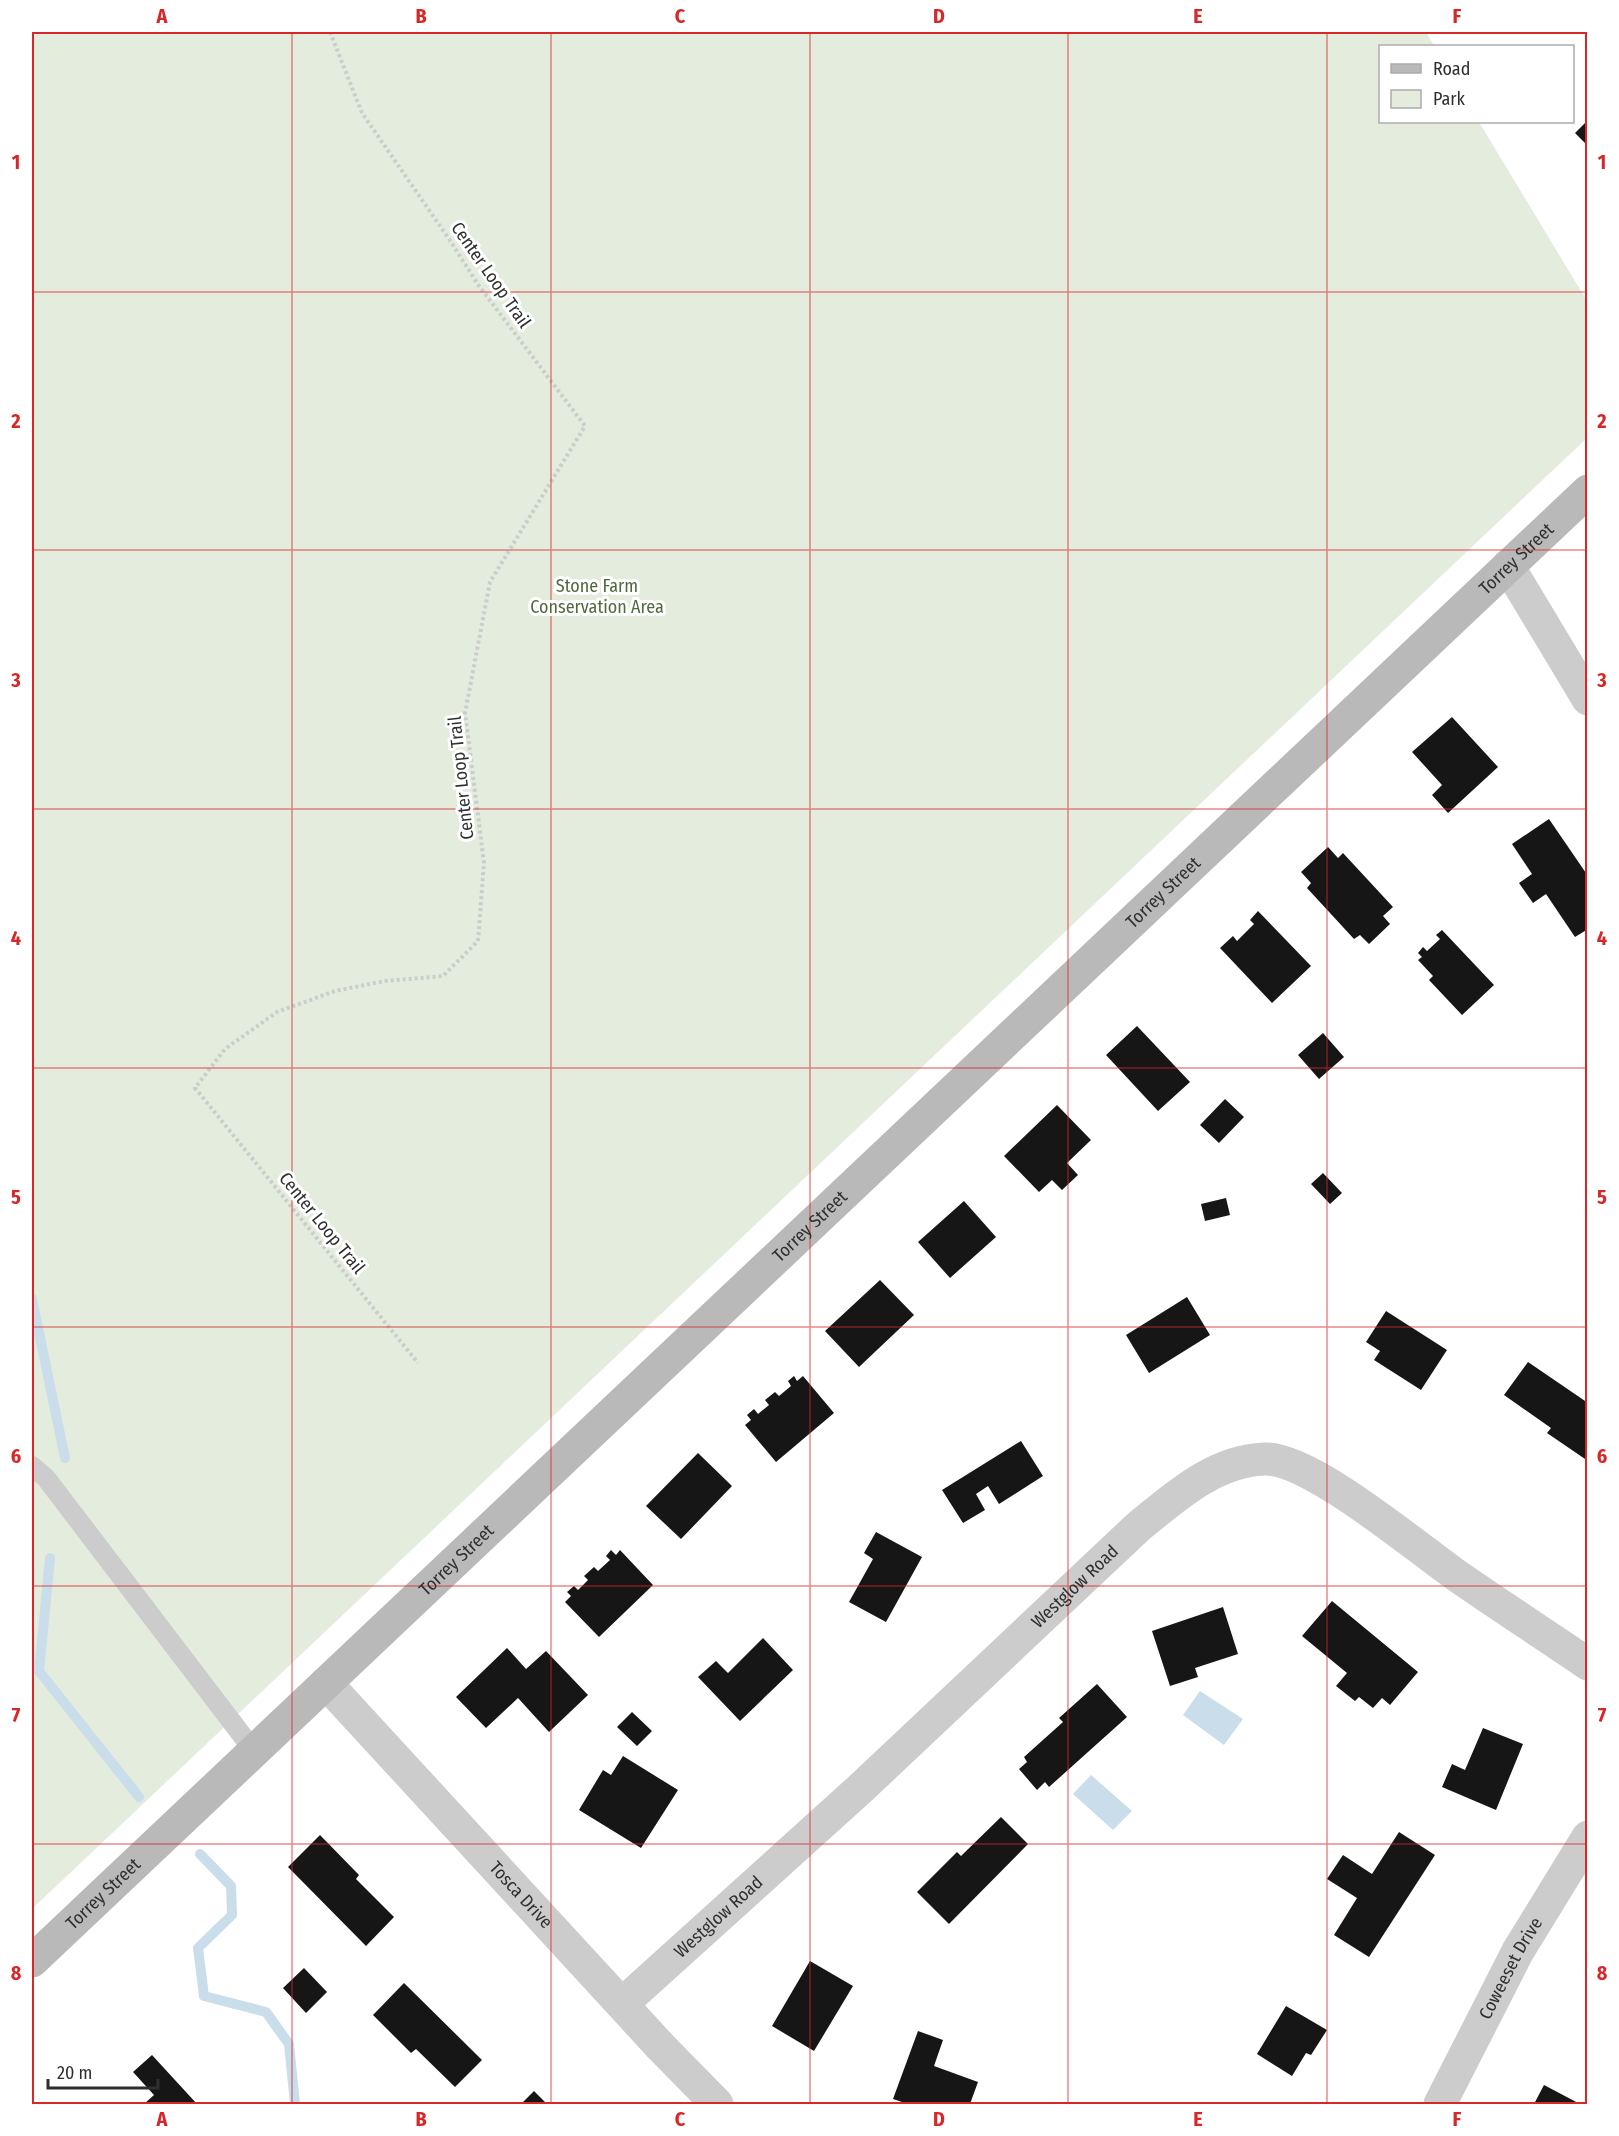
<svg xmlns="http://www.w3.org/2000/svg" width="1619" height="2136" font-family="'Fira Sans Condensed',sans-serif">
  <rect width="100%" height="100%" fill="#fff"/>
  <path fill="#e4ecdd" d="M32,32H1426L1434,46H1380V122H1479L1587,301V438L32,1909Z"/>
  <path fill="#c9ddeb" d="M1200,1691L1243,1719L1224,1745L1183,1715Z
    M1091,1775L1132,1811L1113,1830L1073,1794Z"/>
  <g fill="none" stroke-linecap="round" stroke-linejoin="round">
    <path stroke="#c9ddeb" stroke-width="10" d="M32,1299L65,1458
      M50,1558L39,1671L139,1797
      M200,1854L231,1886L232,1915L198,1948L204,1996L266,2012L289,2044L295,2104"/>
  </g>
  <path fill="#161616" d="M1588,120V146L1575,133Z
    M1452,717L1498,767L1448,813L1432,795L1442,785L1412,752Z
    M1549,819L1588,876V929L1575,937L1546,894L1533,903L1519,883L1532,874L1512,844Z
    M1328,847L1338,858L1343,853L1393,907L1383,916L1390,924L1369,944L1360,935L1354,939L1307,888L1311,883L1301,872Z
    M1258,911L1311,966L1272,1003L1220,948L1233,936L1237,941L1254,924L1250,920Z
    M1442,930L1494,985L1462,1015L1429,980L1433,976L1418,960L1422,957L1418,953L1423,947L1427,951L1440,939L1436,935Z
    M1137,1026L1190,1082L1158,1111L1106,1055Z
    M1323,1033L1344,1057L1319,1079L1298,1055Z
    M1225,1099L1244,1117L1219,1143L1200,1125Z
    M1057,1105L1091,1140L1067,1163L1078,1175L1062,1190L1052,1180L1039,1192L1004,1156Z
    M1323,1173L1342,1193L1330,1204L1311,1184Z
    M1226,1198L1230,1215L1205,1221L1201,1204Z
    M964,1201L996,1237L950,1278L918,1242Z
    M880,1280L914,1315L859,1367L825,1331Z
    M1187,1297L1210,1335L1149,1373L1126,1335Z
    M1386,1311L1447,1350L1421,1390L1374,1360L1380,1351L1366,1342Z
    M1528,1362L1588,1403V1461L1547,1433L1551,1428L1504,1395Z
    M794,1376L797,1381L803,1376L834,1413L776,1462L745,1425L751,1420L747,1415L754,1409L758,1414L769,1405L765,1400L775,1392L779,1396L791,1386L788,1381Z
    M1021,1441L1043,1476L999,1504L988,1486L976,1494L985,1510L963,1523L942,1490Z
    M698,1453L732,1486L681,1539L646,1506Z
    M876,1532L922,1557L886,1622L849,1602L873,1559L864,1553Z
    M611,1550L616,1555L620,1550L653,1585L599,1637L565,1602L571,1596L567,1592L574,1586L578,1590L588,1580L584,1576L594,1567L598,1571L610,1560L606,1556Z
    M1332,1601L1418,1672L1390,1705L1382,1698L1373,1708L1359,1697L1355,1701L1336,1686L1347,1673L1302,1636Z
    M1223,1607L1238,1654L1195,1668L1198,1677L1170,1686L1152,1631Z
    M763,1638L793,1670L740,1721L698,1677L716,1661L728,1673Z
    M507,1648L526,1669L546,1651L588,1695L549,1732L518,1698L486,1728L456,1697Z
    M1097,1684L1127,1717L1049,1787L1045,1782L1037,1790L1019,1769L1027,1762L1024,1757L1063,1722L1059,1718Z
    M632,1712L652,1731L637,1746L617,1727Z
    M1483,1728L1523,1744L1496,1810L1442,1787L1452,1764L1465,1770Z
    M623,1756L678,1790L641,1848L579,1810L603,1770L611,1775Z
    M1001,1817L1028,1844L949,1924L917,1892L957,1852L961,1856Z
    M1399,1832L1435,1855L1369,1957L1334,1935L1357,1898L1327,1879L1343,1855L1372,1874Z
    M320,1835L359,1875L356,1879L394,1917L366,1946L288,1867Z
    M810,1961L853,1986L814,2051L772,2026Z
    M304,1968L327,1992L306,2013L283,1988Z
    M404,1983L482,2060L455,2087L416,2049L411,2053L373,2015Z
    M1286,2006L1327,2030L1311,2055L1306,2053L1292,2076L1257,2054Z
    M918,2031L943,2040L934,2066L978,2082L970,2104H908L893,2099Z
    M152,2055L197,2104H144L154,2095L133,2072Z
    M1544,2085L1580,2104H1534Z
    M534,2091L547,2104H521Z"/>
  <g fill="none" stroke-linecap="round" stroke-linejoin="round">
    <path stroke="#ccc" stroke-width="4" stroke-dasharray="3 3" stroke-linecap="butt" d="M330,32L362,113L449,239L479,286L585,426L490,582L465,713L484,863L478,941L443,976L385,981L335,991L277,1012L225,1049L195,1088L418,1363"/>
    <path stroke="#ccc" stroke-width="20" d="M32,1466L46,1478L254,1751"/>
    <g stroke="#ccc" stroke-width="33">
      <path d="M1508,566L1588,699"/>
      <path id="s1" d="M326,1683L661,2047L717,2104"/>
      <path id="s2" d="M622,2004L861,1788L1138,1527C1175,1497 1214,1461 1264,1459C1308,1456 1416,1547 1456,1575C1499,1605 1544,1634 1588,1664"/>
      <path id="s3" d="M1440,2104L1518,1951L1588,1837"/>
    </g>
    <path stroke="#b9b9b9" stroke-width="33" id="s4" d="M32,1961L1588,491"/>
  </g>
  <path fill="none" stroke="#d62828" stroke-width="1.5" stroke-opacity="0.55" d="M292,32V2104M551,32V2104M810,32V2104M1068,32V2104M1327,32V2104M32,292H1588M32,550H1588M32,809H1588M32,1068H1588M32,1327H1588M32,1586H1588M32,1844H1588"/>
  <g text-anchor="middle" stroke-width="6" stroke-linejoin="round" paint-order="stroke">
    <g font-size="18" fill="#2f2f2f" stroke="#fff">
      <text transform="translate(491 275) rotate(55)" y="6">Center Loop Trail</text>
      <text dy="6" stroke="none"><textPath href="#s4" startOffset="2042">Torrey Street</textPath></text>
      <text transform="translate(461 778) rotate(-96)" y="6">Center Loop Trail</text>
      <text dy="6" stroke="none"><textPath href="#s4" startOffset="1556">Torrey Street</textPath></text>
      <text transform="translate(322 1223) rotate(51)" y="6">Center Loop Trail</text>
      <text dy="6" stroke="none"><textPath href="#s4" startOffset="1070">Torrey Street</textPath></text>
      <text dy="6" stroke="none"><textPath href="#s4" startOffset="584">Torrey Street</textPath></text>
      <text dy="6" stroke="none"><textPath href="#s2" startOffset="616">Westglow Road</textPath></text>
      <text dy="6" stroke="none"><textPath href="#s4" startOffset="98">Torrey Street</textPath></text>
      <text dy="6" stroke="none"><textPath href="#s1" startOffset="288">Tosca Drive</textPath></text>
      <text dy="6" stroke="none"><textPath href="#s2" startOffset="130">Westglow Road</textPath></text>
      <text dy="6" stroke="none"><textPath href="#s3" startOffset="153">Coweeset Drive</textPath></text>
    </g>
    <g font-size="18" fill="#506a3d" stroke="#fff">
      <text x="597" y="592">Stone Farm<tspan x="597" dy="21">Conservation Area</tspan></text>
    </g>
  </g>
  <rect width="1619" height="2136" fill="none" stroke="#ffffff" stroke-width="66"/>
  <rect x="1379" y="45" width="195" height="78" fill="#ffffff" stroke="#acacac" stroke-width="1.5"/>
  <rect x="1391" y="64" width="30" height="9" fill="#b9b9b9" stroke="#acacac" stroke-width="1.5"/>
  <text x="1433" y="75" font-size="18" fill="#2f2f2f">Road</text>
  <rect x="1391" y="90" width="30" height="18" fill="#e4ecdd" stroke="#acacac" stroke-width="1.5"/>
  <text x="1433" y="105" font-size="18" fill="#2f2f2f">Park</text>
  <path d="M48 2079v9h110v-9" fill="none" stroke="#2f2f2f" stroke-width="3"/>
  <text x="57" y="2079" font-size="18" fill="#2f2f2f" stroke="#ffffff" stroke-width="4.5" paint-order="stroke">20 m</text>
  <rect x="33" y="33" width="1553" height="2070" fill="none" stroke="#d62828" stroke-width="2"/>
  <g font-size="20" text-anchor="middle" font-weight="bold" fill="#d62828">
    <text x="162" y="23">A</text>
    <text x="421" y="23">B</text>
    <text x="680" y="23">C</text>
    <text x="939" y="23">D</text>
    <text x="1198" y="23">E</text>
    <text x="1457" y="23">F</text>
    <text x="16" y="169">1</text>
    <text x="1602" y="169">1</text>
    <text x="16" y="428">2</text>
    <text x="1602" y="428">2</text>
    <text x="16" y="687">3</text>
    <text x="1602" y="687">3</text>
    <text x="16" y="945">4</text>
    <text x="1602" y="945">4</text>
    <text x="16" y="1204">5</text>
    <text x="1602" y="1204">5</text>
    <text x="16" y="1463">6</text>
    <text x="1602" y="1463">6</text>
    <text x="16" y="1722">7</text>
    <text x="1602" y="1722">7</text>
    <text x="16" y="1980">8</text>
    <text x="1602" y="1980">8</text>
    <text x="162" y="2126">A</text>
    <text x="421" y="2126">B</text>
    <text x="680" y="2126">C</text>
    <text x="939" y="2126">D</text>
    <text x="1198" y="2126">E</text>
    <text x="1457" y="2126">F</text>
  </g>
</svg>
